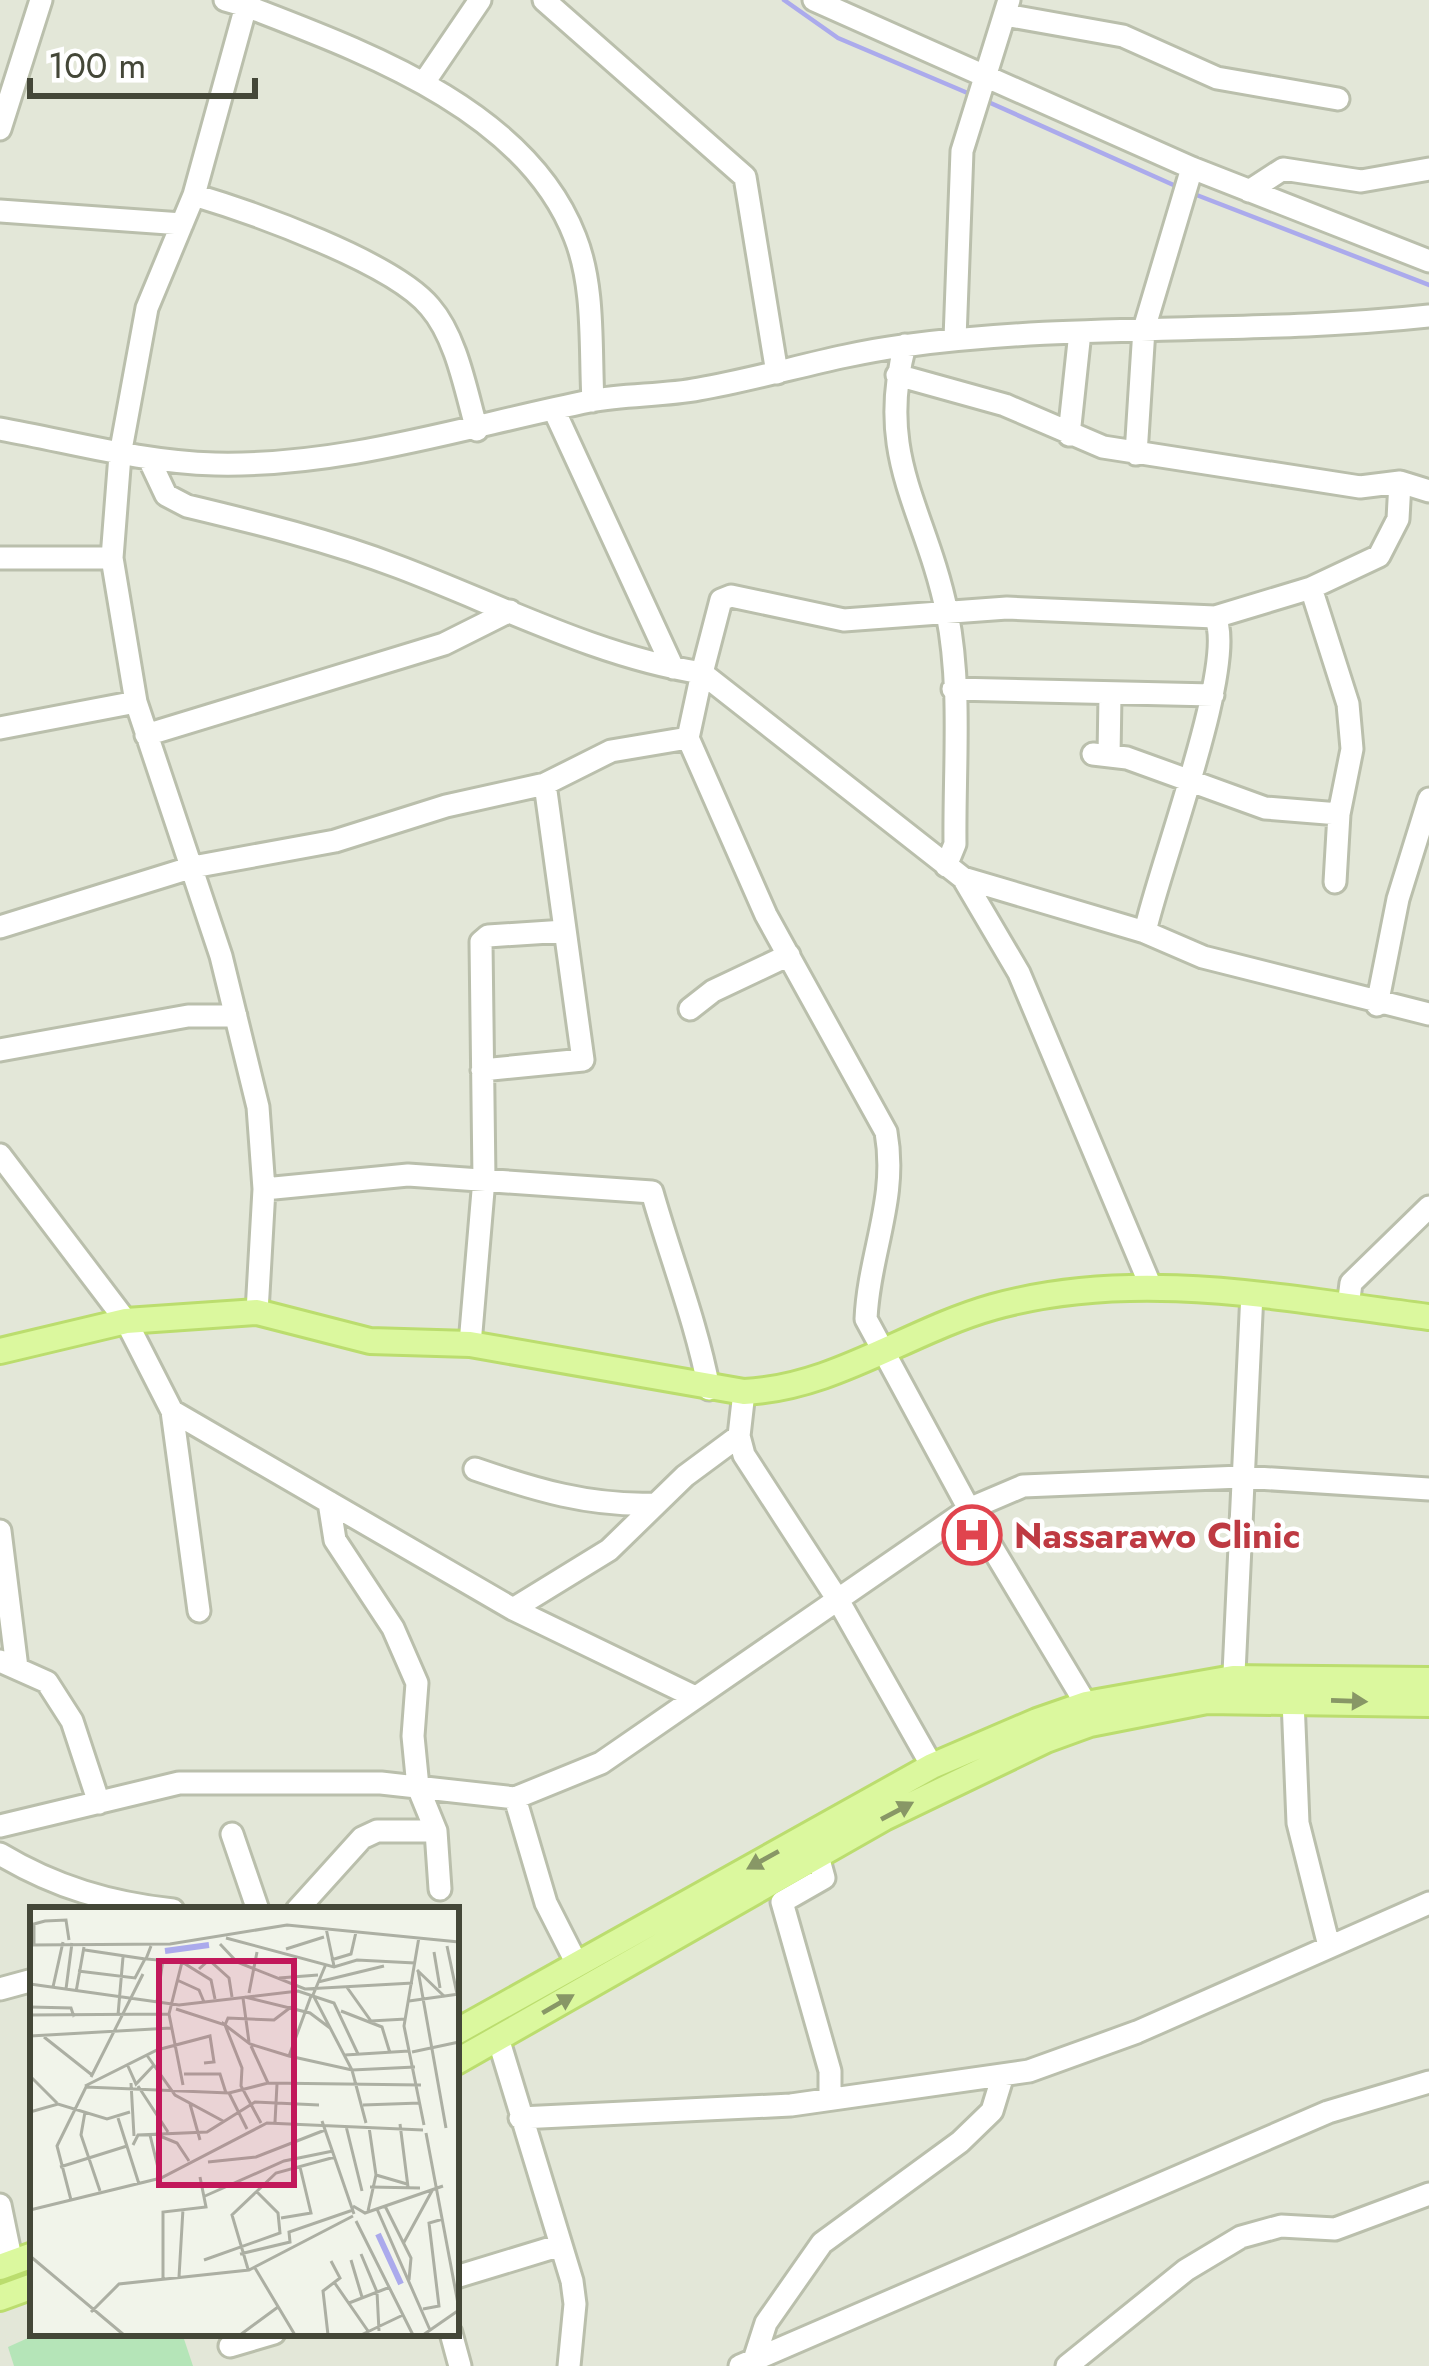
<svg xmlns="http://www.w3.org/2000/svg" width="1429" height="2366" font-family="Jost,sans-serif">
  <rect width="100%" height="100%" fill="#f1f4ea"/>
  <path fill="#e3e7d8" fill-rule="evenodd" d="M0,0H1429V2366H0ZM33,1910H456V2333H33Z"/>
  <path fill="#b5e5b8" d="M39,2333H182L193,2366H14L8,2347Z"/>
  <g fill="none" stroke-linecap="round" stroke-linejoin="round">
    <path stroke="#abaaec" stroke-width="4.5" d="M784,0L838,38L970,94
      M986,101L1178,187
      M1194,194L1429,285"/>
    <g stroke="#babfac" stroke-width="27">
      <path id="minor" d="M225,0L246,6L194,195L147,308L120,455L112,558L136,702L221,956L258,1107L264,1189L257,1312
        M544,0L745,177L777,373
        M814,0L1192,168L1429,261
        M246,6C362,51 526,109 575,237C595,287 590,348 593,401
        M1005,15L1123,36L1217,78L1338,99
        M425,81L480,0
        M0,129L41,0
        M1249,191L1283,169L1361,181L1429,169
        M194,195C251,212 393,262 430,307C457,338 466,392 477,430
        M0,211L182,224
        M955,339L962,151L1009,0
        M905,345C875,459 926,509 947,613C962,687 954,769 955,844L946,866
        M897,375L1005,405L1103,447L1360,487L1400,482L1429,491
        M554,410L673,668
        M0,429C72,442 141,462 215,464C344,467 466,426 590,401C626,394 663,396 699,389C768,377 834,355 903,346C1078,322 1254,335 1429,316
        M1069,435L1080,332
        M1136,454L1144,329L1192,168
        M149,459L166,495L187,506C258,523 331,541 399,567C497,604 598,657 702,673L721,600L731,596L844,620L1007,608L1215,617L1311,588L1379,556L1398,519L1400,482
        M0,558H112
        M1311,588L1348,704L1352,749L1339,814L1335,882
        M953,689L1213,695
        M0,728L136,702
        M146,735L444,644L510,611
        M1093,754L1127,758L1265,808L1339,814
        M1109,756L1110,695
        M545,784L611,751L688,738
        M963,878L1019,973L1151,1287
        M0,927L193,867L335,841L446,806L545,784L583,1060L482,1070
        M1145,932C1158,870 1238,662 1215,617
        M1377,1005L1398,899L1429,799
        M690,1009L713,991L789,955
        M0,1050L188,1016H236
        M0,1155L126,1321L172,1411L513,1609L695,1697
        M264,1189L408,1175L652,1192C671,1259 696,1321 709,1389
        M1348,1307L1351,1283L1429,1207
        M470,1344L484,1179L481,942L488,936L565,931
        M744,1392L739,1436L744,1455L838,1600L932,1766
        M172,1411L199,1611
        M475,1469C536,1490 589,1506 653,1504
        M329,1502L335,1540L393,1628L417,1683L413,1736L418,1787L436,1831L440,1889
        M0,1531L17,1668
        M513,1609L609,1550L685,1476L739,1436
        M0,1661L47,1682L72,1721L99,1803
        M1233,1694L1252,1293
        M1293,1700L1298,1823L1329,1946
        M1086,1704L969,1509L866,1319C869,1253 898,1199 886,1132L766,915L688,738L702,673L963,878L1145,932L1203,957L1429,1014
        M515,1798L546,1903L577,1964
        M0,1826L179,1783H381L515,1798L601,1763L969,1509L1023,1486L1241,1477L1429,1489
        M232,1834L258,1910
        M0,1854C55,1887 110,1903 173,1910
        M818,1856L824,1878L782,1902L830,2071V2098
        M297,1910L362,1838L377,1831H436
        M0,1989L33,1980
        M498,2038L572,2281L575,2304L569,2366
        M520,2118L791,2105L1029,2071L1137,2032L1429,1903
        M0,2205L12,2263
        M456,2277L561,2245
        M451,2333L460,2366
        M230,2346L274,2333
        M754,2360L766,2323L822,2243L960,2142L992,2111L1003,2075
        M740,2366L1328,2112L1429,2082
        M1067,2366L1186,2270L1241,2237L1281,2226L1335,2229L1429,2194"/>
    </g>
    <g stroke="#bbdd6e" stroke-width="30">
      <path id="major" d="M0,1351L126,1321L257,1312L370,1341L470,1344L744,1392C834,1388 908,1331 993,1307C1137,1267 1285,1299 1429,1317
        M456,2032L932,1766L1037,1721L1086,1704L1233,1678L1429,1680
        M456,2062L884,1818L1046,1740L1090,1724L1207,1701L1429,1704
        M0,2267L33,2255
        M0,2298L33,2286"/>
    </g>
    <use href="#minor" stroke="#fff" stroke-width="21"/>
    <use href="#major" stroke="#dbf89e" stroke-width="24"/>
  </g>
  <defs><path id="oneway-solid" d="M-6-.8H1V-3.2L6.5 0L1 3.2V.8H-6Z" transform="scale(3)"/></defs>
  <g fill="#889766">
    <use href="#oneway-solid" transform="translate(1349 1701) rotate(2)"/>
    <use href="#oneway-solid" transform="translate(897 1811) rotate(-28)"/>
    <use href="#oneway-solid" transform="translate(763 1860) rotate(151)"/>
    <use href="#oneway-solid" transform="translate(558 2004) rotate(-30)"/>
  </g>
  <defs>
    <g id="hospital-ring" transform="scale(3)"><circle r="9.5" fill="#fff" stroke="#e0444e" stroke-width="1.5"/><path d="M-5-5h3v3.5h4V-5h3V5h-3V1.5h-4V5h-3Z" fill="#e0444e"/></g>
  </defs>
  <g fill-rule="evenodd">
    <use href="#hospital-ring" x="972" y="1535"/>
  </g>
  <g text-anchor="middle" stroke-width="9" stroke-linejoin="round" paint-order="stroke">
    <g font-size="36" font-weight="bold" fill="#be3a42" stroke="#fff" text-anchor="start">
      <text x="1014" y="1548">Nassarawo Clinic</text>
    </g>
  </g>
  <g transform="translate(30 1907)">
    <rect width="429" height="429" fill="#f1f4ea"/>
    <path fill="none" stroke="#abaaec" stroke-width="6" d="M135,44L179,38M348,327L371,377"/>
    <path fill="none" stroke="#acafa3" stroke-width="3" d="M296,21L304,59M389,30L374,119L394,218M196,31L304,60L327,53L385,56M4,37V17L15,14L36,13L39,33M190,37L207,55L275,82L383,76M0,38L140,37L257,18L429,35M121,39L116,52L152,55L139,107L153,178M417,39L427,87M256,42L294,30M404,45L410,81M301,53L321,47L326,25M152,55L181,73L185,92M296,57L283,88L322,163L336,216M169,62L179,53L199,71L202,90M387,63L415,90M388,63L416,221M48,64L105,71L115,52L55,43M249,71L288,68M147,73L169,83L174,95M288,75L354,59M0,77L149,98L268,84L304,96L328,147M316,79L341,114L376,112M23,80L33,35M36,82L42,36M46,85L54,40M219,86L227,45M215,90L280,106L300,121M213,91L219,135M379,94L429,87M127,95L133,52M0,100L41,101L44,110M146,102L195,118L198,111L244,113L261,100M311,104L352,120L360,146M0,108L139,107M88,108L93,50M0,129L141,121M14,130L62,168M221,139L238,176M382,145L429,135M116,147L145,188L193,214M315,148L379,144M259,149L281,89M1,152L0,169L27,196M97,157L106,177L124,158M154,167H190L196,186M61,170L113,67M101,176L104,229M55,179L127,143L180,129L184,155L174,156M108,179L138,225M199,186L217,222M160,197L170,233M333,198L390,196M0,205L28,197L77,212L100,205M55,205L51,228L70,284M88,211L109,277M292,214L324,307M245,215L247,177M231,216L211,179L212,161L195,118L220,137L259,149L322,163L385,160M370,217L378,280M316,219L332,284M339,220L346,268M396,226L429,402M125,227L147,236L159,254M120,228L130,269M103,238L108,228L177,225L225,195L289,198M178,255L226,250L295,223M30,260L97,239M340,280L390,281M175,289L254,254L303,244M41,293L27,239L56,180L199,186L238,176L391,178M323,299L335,306L413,279M355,299L381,351L379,373M347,302L400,423M0,303L131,271L237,216L393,223M338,304L346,268L377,277M251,311L281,306L270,260M326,314L383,428M373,337L403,282M210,347L260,335L259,325L323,303M331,347L347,385L349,424M0,349L94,428M174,353L250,326L248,306L227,285M321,353L332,390M225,361L265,428M218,362L202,308L246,266L305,250M149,370L153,302M133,371V305L176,300L170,270M304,375L338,424M319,396L360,380M393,402L409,399L399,316L413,312M61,405L89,377L219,363L323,309M210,428L248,400M298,428L293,384L310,371L301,354M331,428L373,408M393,428L429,403"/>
    <path fill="#c2185b" fill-opacity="0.15" stroke="#c2185b" stroke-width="6" d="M129,54H264V278H129Z"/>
    <rect width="429" height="429" fill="none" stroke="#444738" stroke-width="6"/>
  </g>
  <path d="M30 78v18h225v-18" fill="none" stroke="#444738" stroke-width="6"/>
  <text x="48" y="78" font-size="36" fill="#444738" stroke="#ffffff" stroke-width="9" paint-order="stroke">100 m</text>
</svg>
